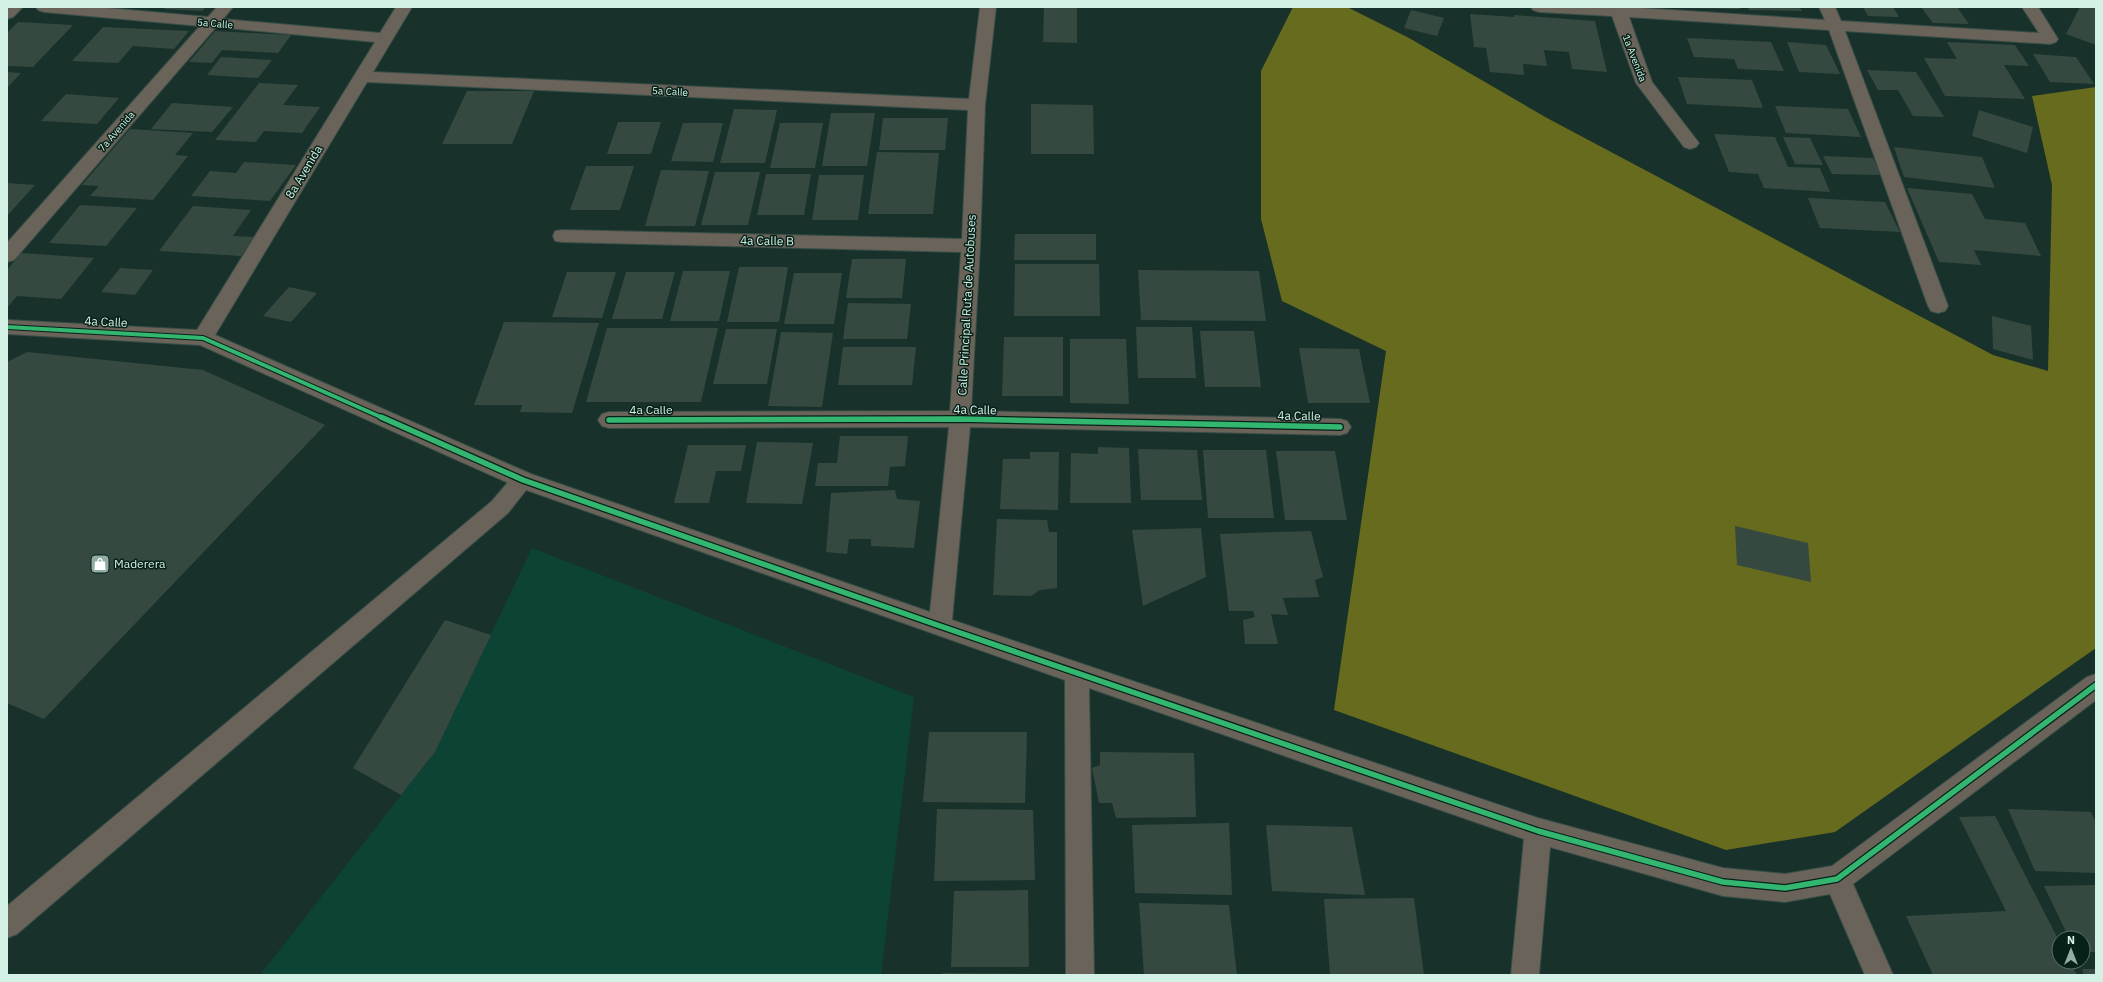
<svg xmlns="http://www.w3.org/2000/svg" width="2103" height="982" font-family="'IBM Plex Sans',sans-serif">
  <rect width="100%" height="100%" fill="#18322b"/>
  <path fill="#0d4335" d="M532,548L914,697L881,975H260L435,752Z"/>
  <path fill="#666b1d" d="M1293,7H1347L1409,38L1547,118L1993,355L2048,371L2052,185L2032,96L2096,87V648L1835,832L1726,850L1334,710L1386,351L1282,301L1261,219V71Z"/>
  <path fill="#354940" d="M166,7H206L202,11L164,9Z
    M1044,7H1077V43L1043,42Z
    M1682,7H1739L1740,9L1682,8Z
    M1748,7H1799L1802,11L1749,10Z
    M1863,7H1893L1899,17L1868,16Z
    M1921,7H1957L1969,24L1933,23Z
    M2080,7H2096V45L2066,34Z
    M1411,10L1444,18L1437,36L1404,28Z
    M1470,14L1514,17V15L1595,21L1607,72L1572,69L1569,52L1544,50L1547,66L1523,64L1524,75L1490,72L1486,48L1474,47Z
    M18,22L73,25L33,67L7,66V33Z
    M103,27L189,31L174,49L133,46L118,63L72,61Z
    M215,31L291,35L278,53L222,50L212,63L189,62Z
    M1687,38L1771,42L1784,71L1738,69L1734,59L1694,57Z
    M1787,42L1826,45L1840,74L1799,72Z
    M1947,42L2015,45L2029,66L2004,65L2025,99L1945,96L1924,58L1957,59Z
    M2033,54L2076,57L2094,84L2050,82Z
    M221,57L272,60L258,78L207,75Z
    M1867,70L1916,72L1944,117L1913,116L1898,90H1878Z
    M7,72L21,73L7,88Z
    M1678,77L1752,80L1763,108L1687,104Z
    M259,83L298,85L283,105L320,107L302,133L264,131L256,142L215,140Z
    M467,91H534L512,144H442Z
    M66,94L119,98L97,124L41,121Z
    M172,103L233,107L212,132L151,129Z
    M1031,104L1093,105L1094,154H1031Z
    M1775,106L1848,109L1861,137L1786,133Z
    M734,109L777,110L765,163H720Z
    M1979,110L2033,127L2027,153L1972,136Z
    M831,113H875L867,166H822Z
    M883,118H948L945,150H879Z
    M618,122H661L651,154H607Z
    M683,123H723L713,162L671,161Z
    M780,123H823L815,168H770Z
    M130,129L193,133L175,155L188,156L153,200L90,196L99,186L82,185Z
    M1714,134L1775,137L1788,167L1820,168L1830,192L1764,188L1758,174L1729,172Z
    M1783,137L1810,138L1823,165L1795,164Z
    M1894,147L1982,157L1995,188L1904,177Z
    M877,152L939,153L933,214H868Z
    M1823,156L1873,158L1882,175L1832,174Z
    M244,162L296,165L270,201L191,196L210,171L236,173Z
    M586,166H634L620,210H570Z
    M661,170L709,171L695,226H645Z
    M715,172H760L748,225H701Z
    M766,174H811L804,215H757Z
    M819,175H864L858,220H812Z
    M7,183L35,185L7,216Z
    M1907,188L1972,194L1985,219L2025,223L2041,256L1974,250L1981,265L1939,262Z
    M1808,198L1885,202L1900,232L1820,228Z
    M80,205L137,208L106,246L49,243Z
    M193,206L251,210L233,236L254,237L241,256L159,251Z
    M1015,234H1096V260H1014Z
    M21,253L94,258L61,299L17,296L7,308V270Z
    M852,259H906L902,298H846Z
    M1015,264H1099L1100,316H1014Z
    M739,267H788L779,322H727Z
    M120,268L153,270L135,295L101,292Z
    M1138,270L1259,271L1266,321L1141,320Z
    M683,271H730L719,321H670Z
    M567,272H616L602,318L552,317Z
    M626,272H675L662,319H612Z
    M794,273H842L834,324H784Z
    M289,287L317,293L291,322L263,316Z
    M848,303L911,304L907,339H843Z
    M1992,316L2031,326L2033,360L1993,349Z
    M504,322L599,323L572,413L520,412L522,405H474Z
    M1136,327H1192L1196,378H1138Z
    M607,328H718L701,402H586Z
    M726,329H777L767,384H713Z
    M1200,331H1254L1261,387H1205Z
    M781,332L833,333L822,407L768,406Z
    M1004,337H1063V396H1002Z
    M1070,339H1126L1129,404L1070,403Z
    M843,347H916L912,385H838Z
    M1299,348L1359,349L1370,403H1308Z
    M27,352L203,370L325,425L44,719L7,703V362Z
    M840,436H908L905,466L890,467L888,486H815L818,463H837Z
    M757,442L813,443L802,504L746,503Z
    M688,445H746L741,471H716L709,503H674Z
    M1098,447L1129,448L1131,503H1070L1071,453L1098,454Z
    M1138,449L1197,450L1202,500H1141Z
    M1203,450H1266L1274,518H1208Z
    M1276,451H1335L1347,520H1285Z
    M1030,452H1059L1058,510L1000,509L1003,459H1030Z
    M895,490L897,499L920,501L914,548L871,546V539H849L847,554L826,552L831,493Z
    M997,519L1047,520L1049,532H1057V588L1040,590L1031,596L993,595Z
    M1735,526L1808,543L1811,582L1737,565Z
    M1201,528L1206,577L1143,606L1132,530Z
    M1311,531L1323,577L1315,580L1319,597L1283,598L1288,615L1271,614L1278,644H1245L1243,620L1255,617L1253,611H1229L1220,534Z
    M445,620L491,635L435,752L401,795L353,768Z
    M929,732H1027L1025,803L923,802Z
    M1100,752L1194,753L1196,817L1116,818L1112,803H1099L1092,768L1100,765Z
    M937,809L1033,810L1035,880L934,881Z
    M2008,809L2091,812L2096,823V873L2035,871Z
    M1995,816L2059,941V962H2070L2077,975H1933L1906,916L2006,911L1959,817Z
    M1229,823L1232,895L1135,893L1132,825Z
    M1266,825L1352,827L1365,895L1272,891Z
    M2096,885V952H2083V938H2069L2044,886Z
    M1028,890L1029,967H951L954,891Z
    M1414,898L1424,975H1330L1324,899Z
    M1139,903L1229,905L1237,975H1144Z
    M2082,969H2096V975H2084Z
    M943,973L1051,974V975H942Z"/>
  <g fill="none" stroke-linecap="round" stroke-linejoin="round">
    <g stroke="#384e48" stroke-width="2">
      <path id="service" d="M523,471L531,474L534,480L508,513L17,934L7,938V906L492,501L515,474Z"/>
    </g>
    <g stroke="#384e48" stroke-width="2">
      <path id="minor" d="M7,7H23L13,17L7,19Z
        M36,7H96L208,17L217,7H233L223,19L380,33L396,7H412L373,72L969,99L980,7H996L985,105L980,246L971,411L1340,419L1347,421L1351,427L1347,433L1340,435L970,427L952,620L1538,818L1723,868L1785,874L1832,866L2087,677L2096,674V700L1853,884L1893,975H1865L1830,894L1785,902L1723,896L1550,847L1539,975H1511L1524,839L1089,688L1094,975H1066L1065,680L515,486L200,345L7,334V320L197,330L375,42L216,27L14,260L7,262V243L200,26L44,12L38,10ZM367,82L968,110L962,239L562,230L555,231L553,236L555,241L562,242L961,252L950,411L609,412L602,414L598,420L602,426L609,428L949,427L930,612L531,474L215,335Z
        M1531,7H1625L1825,20L1819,7H1835L1841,21L2039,33L2022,7H2038L2058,39L2056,42L2050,44L1845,31L1948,306L1945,311L1938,313L1931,311L1928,306L1829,30L1629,17L1652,82L1699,143L1696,147L1690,149L1684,147L1636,83L1612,16L1539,12L1533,10Z"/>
    </g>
    <use href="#service" fill="#6a6359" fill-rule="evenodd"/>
    <use href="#minor" fill="#6a6359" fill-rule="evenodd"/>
    <g stroke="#072119" stroke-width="6">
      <path id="cycleway-far1" d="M7,327L203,338L383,418"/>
    </g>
    <g stroke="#072119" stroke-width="8">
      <path id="cycleway" d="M381,417L523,480L940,626L1538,831L1723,882L1785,888L1837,879L2096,685
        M609,420L960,419L1340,427"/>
    </g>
    <use href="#cycleway-far1" stroke="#33b770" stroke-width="4"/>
    <use href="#cycleway" stroke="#33b770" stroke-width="5.5"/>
  </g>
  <defs>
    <g id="shop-square" transform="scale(1)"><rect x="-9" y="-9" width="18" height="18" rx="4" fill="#92aea4" stroke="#072119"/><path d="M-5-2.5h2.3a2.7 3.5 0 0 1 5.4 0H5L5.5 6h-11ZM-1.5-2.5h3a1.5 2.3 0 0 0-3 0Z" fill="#fff"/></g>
  </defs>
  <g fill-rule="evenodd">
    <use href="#shop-square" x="100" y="564"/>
  </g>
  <g text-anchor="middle" stroke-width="3" stroke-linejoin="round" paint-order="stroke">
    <g font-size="10" fill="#d3f1e5" stroke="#072119">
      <text transform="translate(215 23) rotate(5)" y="4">5a Calle</text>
      <text transform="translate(1635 58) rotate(69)" y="4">1a Avenida</text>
      <text transform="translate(670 91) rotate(3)" y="4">5a Calle</text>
      <text transform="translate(116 131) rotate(-49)" y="4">7a Avenida</text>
    </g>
    <g font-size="12" fill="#d3f1e5" stroke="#072119">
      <text transform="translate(304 172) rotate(-59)" y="4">8a Avenida</text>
      <text transform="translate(767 241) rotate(1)" y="4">4a Calle B</text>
      <text transform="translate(967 305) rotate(-87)" y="4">Calle Principal Ruta de Autobuses</text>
      <text transform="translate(106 322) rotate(3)" y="4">4a Calle</text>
      <text x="651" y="414">4a Calle</text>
      <text transform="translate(975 410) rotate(1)" y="4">4a Calle</text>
      <text transform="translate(1299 416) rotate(1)" y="4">4a Calle</text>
    </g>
    <g font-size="12" fill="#d3f1e5" stroke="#072119" text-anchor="start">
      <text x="114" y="568">Maderera</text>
    </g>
  </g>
  <rect width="2103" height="982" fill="none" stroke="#d3f1e5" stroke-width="16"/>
  <g transform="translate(2071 950)"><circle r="19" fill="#072119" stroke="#59746b"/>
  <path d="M0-3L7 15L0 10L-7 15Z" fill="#92aea4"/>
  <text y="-6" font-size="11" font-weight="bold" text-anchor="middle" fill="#d3f1e5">N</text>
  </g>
</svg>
